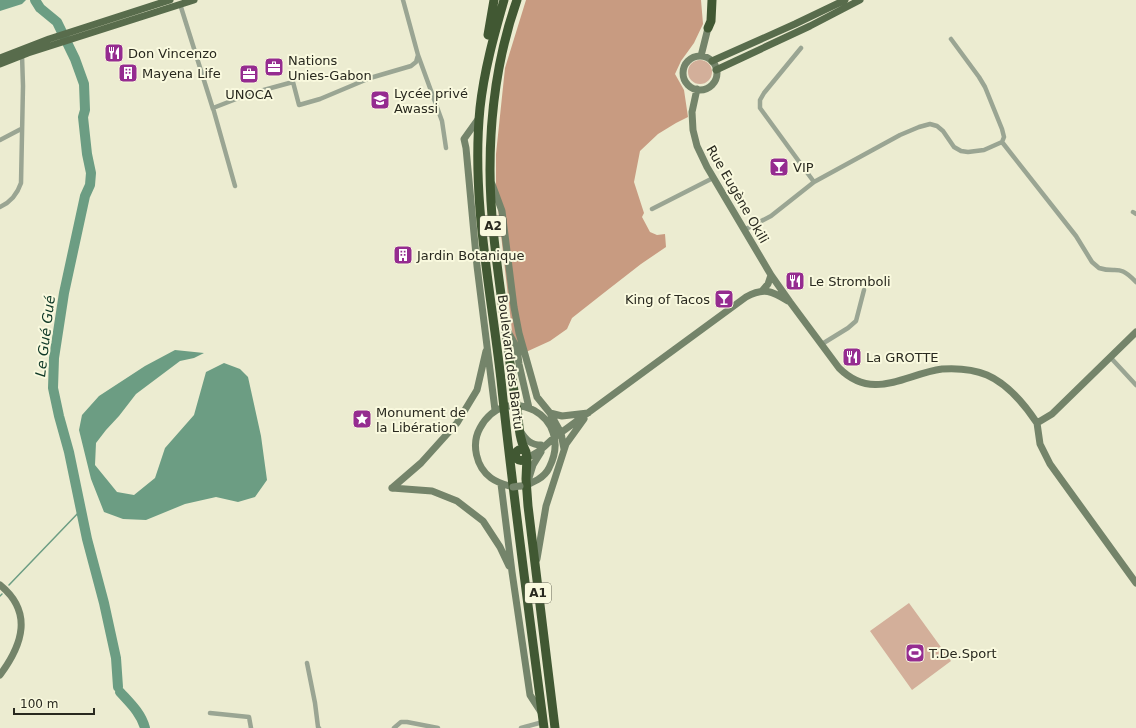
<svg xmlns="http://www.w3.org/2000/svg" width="1136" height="728" font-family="'DejaVu Sans',sans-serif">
  <rect width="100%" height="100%" fill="#ececd1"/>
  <path fill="#d3af9a" d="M688 72a12 12 0 1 1 24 0a12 12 0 1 1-24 0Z
    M909,603L951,661L912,690L870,631Z"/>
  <path fill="#c89b81" d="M526,0H701L703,24L694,43L681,61L675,74L684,90L688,117L676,123L658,134L640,151L634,182L644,213L642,217L650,232L657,235L665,234L666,247L641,264L605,292L572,318L567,329L550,341L515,357L496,191V154L505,68Z"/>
  <path fill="#6c9d83" d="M0,0H26L22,4L0,11Z
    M175,350L204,353L194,358L180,361L136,394L119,416L106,430L96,443L95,465L117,492L134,495L155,478L165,448L194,415L206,372L224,363L240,369L248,377L261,436L267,480L255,497L238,502L216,497L185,504L146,520L123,519L104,512L91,479L79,430L82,415L99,396L145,366Z"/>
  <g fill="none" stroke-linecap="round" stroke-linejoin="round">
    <path stroke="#6c9d83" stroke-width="1.5" d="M9,585L81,510
      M0,596L2,594"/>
    <path stroke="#6c9d83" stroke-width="10" d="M35,0L40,8L57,22L75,59L84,84L85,110L83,117L87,154L91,173L90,185L85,196L64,293L54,358L53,388L59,416L69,452L87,539L104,603L116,658L118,687
      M120,692C130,703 141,713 145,728"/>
    <path stroke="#9aa593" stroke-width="4.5" d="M180,4L213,109
      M801,48L764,93L760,100V108L814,182
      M418,55L442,121L446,148
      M0,140L21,129
      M1002,142L1076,236L1092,262L1099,268C1118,274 1118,263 1136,282
      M235,186L213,108L249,94L293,82L299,105L320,99L370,78L411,66L416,62L418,55L403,0
      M0,207C11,202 17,195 21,183L23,86L22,55
      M652,209L713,178
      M1133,212L1136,214
      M744,230L771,216L814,182L900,135L919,127L930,124L937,126L943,131L954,147L961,151L968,152L984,150L1002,142L1004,137L1002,129L985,87L979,77L951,39
      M822,344L848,328L856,321L864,290
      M1111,358L1136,385
      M307,663L315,703L318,727L319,728
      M210,713L249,717L251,728
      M394,728L401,722H407L438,728
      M521,728L543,722"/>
    <path stroke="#74846a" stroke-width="7" d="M701,56L708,28
      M683 73a17 17 0 1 1 34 0a17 17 0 1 1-34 0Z
      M697,89L692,112L693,130L697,146L707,167L771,275L790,302L839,368C873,402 905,374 942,369C958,368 973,369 987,375C1008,384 1025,405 1037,423
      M479,118L464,139L466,148L477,266L495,410
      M492,184L502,211L514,307L519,333L537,397L550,413L562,416L588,413
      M762,291L768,284L771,275
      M507,330L517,348L519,364L529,408
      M550,413L561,433L564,449
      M1037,423L1040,444L1050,464L1136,583
      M1037,423L1052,414L1136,332
      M521,432C526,440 531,445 541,445
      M527,457C539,454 545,445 555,437L746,297C764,287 772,291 788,301
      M529,478L533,465L541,452
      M501,484L512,572L530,695L541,712
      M513,487C505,485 498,483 491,478C476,467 471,444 480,428C506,380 576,416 549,468C545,477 532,484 522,486
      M392,488L421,463L457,423L477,390L486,351
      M392,488L432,491L457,501L483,521L500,547L509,566
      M537,559L546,506L566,444L584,419
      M0,585C33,612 23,644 0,675"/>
    <path stroke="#586c4c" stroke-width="7" d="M0,58L49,39L170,0
      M712,61L795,24L845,0
      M0,64L28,53L194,0
      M716,70L810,26L860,0"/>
    <path stroke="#415833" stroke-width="9" d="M504,0C494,35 484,71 480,108C471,199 491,290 501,380C513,496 529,612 544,728
      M517,0C498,54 490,112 490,170C490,229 501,289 508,348C511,371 514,393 518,416C519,429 520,441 526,452
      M708,28L711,21L712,0
      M488,35L494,0
      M515.5 455a5.5 5.5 0 1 1 11 0a5.5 5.5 0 1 1-11 0Z
      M527,457L526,479L528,506L555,728"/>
    <path stroke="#74846a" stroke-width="7" d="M513,487L520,486"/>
  </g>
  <defs>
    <g id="restaurant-square" transform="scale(1)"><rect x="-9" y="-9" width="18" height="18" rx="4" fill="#952c90" stroke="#f9f9de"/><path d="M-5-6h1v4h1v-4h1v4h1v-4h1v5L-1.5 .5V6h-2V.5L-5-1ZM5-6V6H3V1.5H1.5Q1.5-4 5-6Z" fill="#fff"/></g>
    <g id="office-square" transform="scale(1)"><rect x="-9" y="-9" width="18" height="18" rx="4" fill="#952c90" stroke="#f9f9de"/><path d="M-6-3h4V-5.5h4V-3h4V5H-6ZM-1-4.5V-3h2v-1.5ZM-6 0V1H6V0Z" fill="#fff"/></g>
    <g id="building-square" transform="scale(1)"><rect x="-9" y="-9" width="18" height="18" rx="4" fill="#952c90" stroke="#f9f9de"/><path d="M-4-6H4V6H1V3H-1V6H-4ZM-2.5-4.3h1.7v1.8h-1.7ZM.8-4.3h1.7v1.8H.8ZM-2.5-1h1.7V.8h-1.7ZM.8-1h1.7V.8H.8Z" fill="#fff"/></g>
    <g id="school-square" transform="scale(1)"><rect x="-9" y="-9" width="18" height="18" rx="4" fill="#952c90" stroke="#f9f9de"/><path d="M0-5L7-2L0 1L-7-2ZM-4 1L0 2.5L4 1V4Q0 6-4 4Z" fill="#fff"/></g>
    <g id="bar-square" transform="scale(1)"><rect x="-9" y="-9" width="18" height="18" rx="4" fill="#952c90" stroke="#f9f9de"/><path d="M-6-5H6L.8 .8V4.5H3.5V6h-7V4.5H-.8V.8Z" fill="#fff"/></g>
    <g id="sight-square" transform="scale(1)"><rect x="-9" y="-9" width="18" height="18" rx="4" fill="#952c90" stroke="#f9f9de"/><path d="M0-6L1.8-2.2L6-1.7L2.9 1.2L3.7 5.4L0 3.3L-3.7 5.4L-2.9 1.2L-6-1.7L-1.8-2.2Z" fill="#fff"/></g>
    <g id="stadium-square" transform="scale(1)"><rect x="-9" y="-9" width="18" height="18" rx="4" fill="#952c90" stroke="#f9f9de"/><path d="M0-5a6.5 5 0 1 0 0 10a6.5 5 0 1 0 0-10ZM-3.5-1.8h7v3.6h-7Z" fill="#fff"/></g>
  </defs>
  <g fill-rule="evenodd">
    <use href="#restaurant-square" x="114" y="53"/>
    <use href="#office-square" x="274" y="67"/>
    <use href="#building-square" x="128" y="73"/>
    <use href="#office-square" x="249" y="74"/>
    <use href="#school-square" x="380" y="100"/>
    <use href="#bar-square" x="779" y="167"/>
    <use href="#building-square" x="403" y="255"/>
    <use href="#restaurant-square" x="795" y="281"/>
    <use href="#bar-square" x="724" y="299"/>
    <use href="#restaurant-square" x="852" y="357"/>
    <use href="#sight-square" x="362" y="419"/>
    <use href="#stadium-square" x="915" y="653"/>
  </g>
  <g text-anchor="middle" stroke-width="4" stroke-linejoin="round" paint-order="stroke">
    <g fill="#f9f9de" stroke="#676758" stroke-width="1">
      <rect x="480" y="216" width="26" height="20" rx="3"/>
      <rect x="525" y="583" width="26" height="20" rx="3"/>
    </g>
    <g font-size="12" font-weight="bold" fill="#29291f">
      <text x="493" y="230">A2</text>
      <text x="538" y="597">A1</text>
    </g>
    <g font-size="13" fill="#29291f" stroke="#f9f9de" text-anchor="start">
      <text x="128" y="58">Don Vincenzo</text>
      <text x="288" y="65">Nations<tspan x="288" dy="15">Unies-Gabon</tspan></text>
      <text x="142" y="78">Mayena Life</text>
      <text x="394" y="98">Lycée privé<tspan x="394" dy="15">Awassi</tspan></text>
      <text x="249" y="99" text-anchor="middle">UNOCA</text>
      <text x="793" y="172">VIP</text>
      <text x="417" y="260">Jardin Botanique</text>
      <text x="809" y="286">Le Stromboli</text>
      <text x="710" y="304" text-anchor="end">King of Tacos</text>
      <text x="866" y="362">La GROTTE</text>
      <text x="376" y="417">Monument de<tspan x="376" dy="15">la Libération</tspan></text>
      <text x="929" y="658">T.De.Sport</text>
    </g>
    <g font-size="13" fill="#29291f" stroke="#f9f9de">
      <text transform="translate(738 194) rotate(60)" y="5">Rue Eugène Okili</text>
      <text transform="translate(511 362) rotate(83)" y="5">Boulevard des Bantu</text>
    </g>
    <g font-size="14" font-style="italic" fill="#0e3826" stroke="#f9f9de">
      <text transform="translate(45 336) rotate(-83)" y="5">Le Gué Gué</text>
    </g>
  </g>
  <path d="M14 708v6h80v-6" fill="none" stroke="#29291f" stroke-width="2"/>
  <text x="20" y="708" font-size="12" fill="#29291f" stroke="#f9f9de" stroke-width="3" paint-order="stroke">100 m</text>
</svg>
